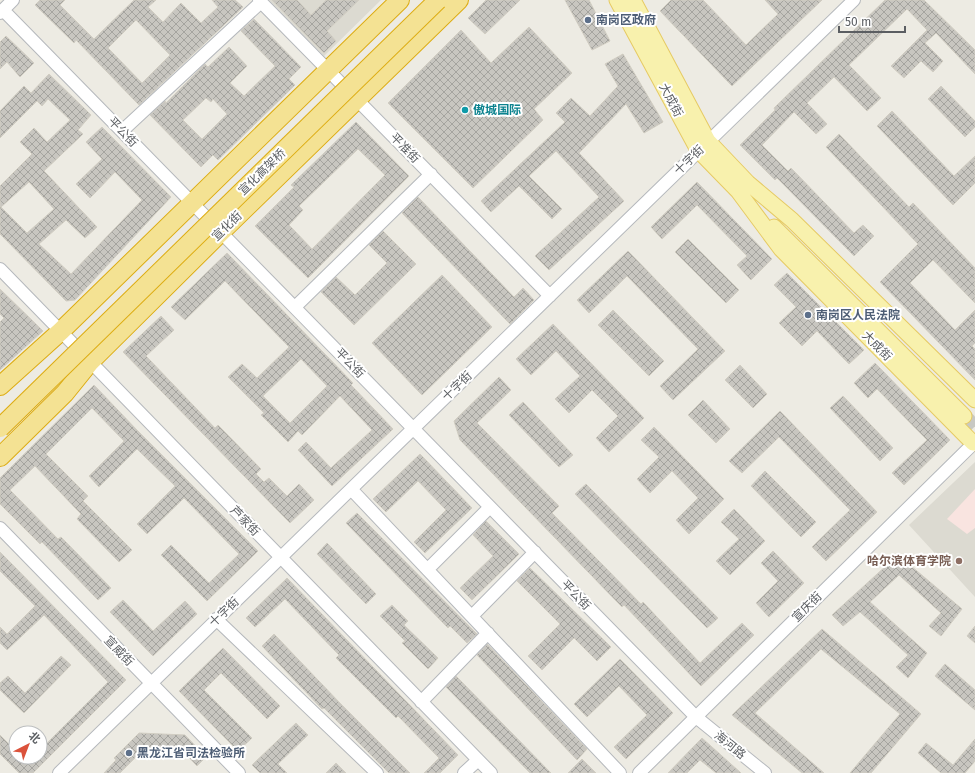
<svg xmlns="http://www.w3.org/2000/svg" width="975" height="773" font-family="'Fira Sans','Noto Sans SC',sans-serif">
  <defs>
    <pattern id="building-cross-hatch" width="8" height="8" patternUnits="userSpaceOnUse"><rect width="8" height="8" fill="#c8c6c0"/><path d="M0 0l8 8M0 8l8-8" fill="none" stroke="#a5a49f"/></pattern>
  </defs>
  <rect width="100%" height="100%" fill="#edebe3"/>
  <path fill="#dcdad1" d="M269,0H381L324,56Z
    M975,462V597L909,525Z"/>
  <path fill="#f9e4e0" d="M975,489V528L967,534L947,519Z"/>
  <path fill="url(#building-cross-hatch)" stroke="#d1cdc2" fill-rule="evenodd" d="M40,0H65L60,5L94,39L134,0H156L148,7L163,22L181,3L201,23L218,7L212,0H235L243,7L139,105L76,40L74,43L35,5ZM136,20L170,55L142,83L108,48Z
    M272,0H297L311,15L326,0H359L327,31L336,41L324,53Z
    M486,0H520L485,34L468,18Z
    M565,0H589L610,41L592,50Z
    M671,0H703L746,45L778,14L765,0H822L732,86L660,11Z
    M885,0H924L975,50V74L936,33L925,43L943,61L933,72L921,61L904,78L891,66L927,30L907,9L849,65L881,98L867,111L834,77L807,103L827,124L816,134L794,112L762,145L788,171L791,168L854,233L863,225L874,236L854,256L777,178L775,180L740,145L775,110L774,108Z
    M254,19L301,67L289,79L295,85L218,160L213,155L201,167L150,115L165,101L166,103L205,64L208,67L229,47L247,66L230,83L244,96L275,66L241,31ZM206,98L211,102L213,99L227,114L202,139L183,120Z
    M529,27L572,73L534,109L543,120L473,188L388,103L461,30L491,63Z
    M6,36L34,63L20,77L7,62L0,69V42Z
    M623,54L663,122L644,133L626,104L579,153L624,201L549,270L535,256L599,197L556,151L529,176L562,209L552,219L519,186L491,212L481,201L565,122L556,113L571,98L590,116L618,86L605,64Z
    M49,74L91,115L78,130L83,134L44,171L97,227L85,238L66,220L39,244L71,274L142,200L115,172L90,198L76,184L102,159L86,142L102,127L171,197L75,300L66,301L0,234V186L32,154L20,142L34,128L47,142L70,120L48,99L42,106L37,101L0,138V111L24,86L31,93ZM29,182L54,209L27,233L1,207Z
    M941,86L975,121V127L965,137L928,99Z
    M892,111L954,176L975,156V183L953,205L877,126Z
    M356,122L409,176L308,278L255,226L294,187L291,185ZM358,149L385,175L312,249L289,225L303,210L299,206Z
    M839,134L909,207L913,203L975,268V303L933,260L910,283L955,330L975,310V343L972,346L975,349V380L880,282L918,244L826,147Z
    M697,182L772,259L751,280L737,265L747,256L697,205L662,239L651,227Z
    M418,197L514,297L523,288L534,300L510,324L402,213Z
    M383,231L416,264L354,325L321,292L336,277L355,295L387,263L369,245Z
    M688,239L739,290L726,303L675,252Z
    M628,251L725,351L673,400L660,386L698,349L627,276L589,313L577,300Z
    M227,253L353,383L351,385L393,429L332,486L298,450L306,442L331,468L372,430L340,396L302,435L298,431L288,442L261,415L264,413L228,377L242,364L257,378L289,347L225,281L185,320L171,307ZM301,359L327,386L290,423L263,396Z
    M787,273L864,350L849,364L817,331L802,346L779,323L796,307L774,285Z
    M442,275L492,327L422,395L372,343Z
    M0,289L43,331L0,370V322L4,318L0,314Z
    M613,310L664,361L649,376L598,325Z
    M161,316L174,330L146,356L215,428L218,425L261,469L256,474L264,482L269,478L287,496L299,484L314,500L290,523L123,352Z
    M553,324L644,418L609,452L596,438L618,416L592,390L569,413L555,399L580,376L556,351L531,375L516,359Z
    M875,363L950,440L904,485L892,473L927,440L877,389L868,398L854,383Z
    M740,365L767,394L753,408L725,380Z
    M499,377L511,390L477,423L559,506L552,513L641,604L643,602L700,663L742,623L754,635L701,686L624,605L622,607L460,440L454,421Z
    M94,385L136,429L258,551L207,601L161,555L171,545L209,583L239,554L184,498L147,534L137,524L175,486L137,449L99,487L89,476L124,441L92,408L46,454L88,496L83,501L132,550L119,562L77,519L81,514L35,466L10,490L58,539L61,537L111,588L98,600L42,542L40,544L0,504V478Z
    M843,396L893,448L880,461L830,408Z
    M703,400L730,429L716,443L688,415Z
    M523,402L573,455L559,467L509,415Z
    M780,411L877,512L826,561L812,547L850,510L779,437L742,473L729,461Z
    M654,427L724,499L689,534L676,520L698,498L672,471L650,493L637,479L659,457L641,440Z
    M420,454L472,508L425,553L414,542L446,510L418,481L386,512L373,499Z
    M765,471L816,522L801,537L751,486Z
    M586,484L718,618L707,628L575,494Z
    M734,509L765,541L730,575L716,561L739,539L721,522Z
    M357,513L477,634L467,643L450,626L448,628L346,523Z
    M486,521L519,554L472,600L460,588L493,556L473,535Z
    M327,543L376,594L366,604L317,554Z
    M773,551L804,583L769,617L756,603L778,581L761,563Z
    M0,552L126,680L33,773H19L0,754V735L16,751V757H22L27,762L32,757H40V750L108,682L44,615L7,650L0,643V627L7,634L35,606L0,571Z
    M898,555L962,609L941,636L929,626L941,613L899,575L870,602L927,653L908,678L896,667L908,655L860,612L843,626L832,615Z
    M530,568L611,647L597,661L574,638L542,670L528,656L560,624L517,581Z
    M287,578L458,755L440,773H424L439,758L398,716L396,718L336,658L339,655L285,599L255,627L246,618Z
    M123,600L153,631L185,601L197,614L153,656L110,612Z
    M392,605L408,621L404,625L438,658L428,669L402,643L405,641L380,616Z
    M975,626V643L967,636Z
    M822,629L921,714L871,773H850L900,714L821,649L755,713L824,773H802L732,715Z
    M274,634L339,702L410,773H389L324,708L322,709L262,646Z
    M487,644L587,749L577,760L477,655Z
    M223,648L280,706L267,719L221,673L204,690L252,738L238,751L179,691Z
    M61,656L71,665L24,713L0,690V683L8,676L25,693Z
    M620,659L673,713L626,759L614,747L647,715L619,686L587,717L574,704Z
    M945,664L975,690V710L935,676Z
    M456,676L502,723L551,773H530L446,687Z
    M296,723L308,735L278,764L287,773H260L252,765Z
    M139,733L185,735L206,757L197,766L181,749H144L120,773H104L116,760L114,758Z
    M702,738L741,773H716L700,760L687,773H668Z
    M975,739V761L965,773H941L918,753L926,743L953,765Z
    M582,759L596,773H568Z
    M336,763L346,773H326Z"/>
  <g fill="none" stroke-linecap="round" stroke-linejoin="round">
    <path stroke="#c8c8c3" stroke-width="15" stroke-dasharray="15 8" stroke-linecap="butt" d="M964,416L975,427"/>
    <g stroke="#b5b8bc" stroke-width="14">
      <path id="minor" d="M259,0L550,296
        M3,10L696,717L765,773
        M0,13L13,0
        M122,131L261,2
        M0,269L491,773
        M295,307L431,174
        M351,489L620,773
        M0,528L239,773
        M428,569L490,507
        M472,616L535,552
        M216,619L377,773
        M421,702L488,633
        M59,773L854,0
        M464,773L478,760
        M639,773L975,442"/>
    </g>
    <g stroke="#e6ca63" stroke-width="17">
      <path id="major" d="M617,0L698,150L738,191L781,249L973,443
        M633,0L708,141L748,183L792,220L975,400
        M774,227L964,416"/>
    </g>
    <g stroke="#ddac12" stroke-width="20">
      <path id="highway" d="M0,386L61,331L400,0
        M0,457L65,393L90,362L221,232L459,0"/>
    </g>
    <use href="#minor" stroke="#fff" stroke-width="12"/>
    <use href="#major" stroke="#f8f1ad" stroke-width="15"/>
    <use href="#highway" stroke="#f4e293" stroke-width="18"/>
    <g stroke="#ddac12" stroke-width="20" stroke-linecap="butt">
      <path id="highway-bridge" d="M0,428L438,0"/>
    </g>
    <use href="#highway-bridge" stroke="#f4e293" stroke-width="18"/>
  </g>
  <g fill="#5c6f8a" stroke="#fff" stroke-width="1.5">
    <circle cx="588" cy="20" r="4"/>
    <circle cx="808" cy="315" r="4"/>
    <circle cx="129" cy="753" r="4"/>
  </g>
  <circle fill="#0f9aa8" stroke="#fff" stroke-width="1.5" cx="465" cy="110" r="4"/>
  <circle fill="#8d6e63" stroke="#fff" stroke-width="1.5" cx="959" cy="561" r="4"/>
  <g text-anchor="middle" stroke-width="4" stroke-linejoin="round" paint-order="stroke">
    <g font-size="12" font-weight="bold" fill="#4e5e75" stroke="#fff" text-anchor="start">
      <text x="596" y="24">南岗区政府</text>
      <text x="816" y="319">南岗区人民法院</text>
      <text x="137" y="757">黑龙江省司法检验所</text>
    </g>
    <g font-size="12" fill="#5b5e62" stroke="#fff">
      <text transform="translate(671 100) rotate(62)" y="4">大成街</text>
      <text transform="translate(123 132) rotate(46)" y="4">平公街</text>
      <text transform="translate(405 148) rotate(46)" y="4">平准街</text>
      <text transform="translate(689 160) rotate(-44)" y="4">十字街</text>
      <text transform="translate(262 172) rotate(-44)" y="4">宣化高架桥</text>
      <text transform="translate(227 226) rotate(-44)" y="4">宣化街</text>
      <text transform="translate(877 346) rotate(45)" y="4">大成街</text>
      <text transform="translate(350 363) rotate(46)" y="4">平公街</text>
      <text transform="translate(457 386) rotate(-44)" y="4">十字街</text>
      <text transform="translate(245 521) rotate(46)" y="4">芦家街</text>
      <text transform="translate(576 595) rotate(46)" y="4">平公街</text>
      <text transform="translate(807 607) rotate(-45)" y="4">宣庆街</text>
      <text transform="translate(224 612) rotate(-44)" y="4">十字街</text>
      <text transform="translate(119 651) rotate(46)" y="4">宣威街</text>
      <text transform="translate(730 745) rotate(39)" y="4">海河路</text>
    </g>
    <g font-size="12" font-weight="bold" fill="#0d838f" stroke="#fff" text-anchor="start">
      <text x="473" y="114">傲城国际</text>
    </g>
    <g font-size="12" font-weight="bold" fill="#785e54" stroke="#fff" text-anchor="end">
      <text x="951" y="565">哈尔滨体育学院</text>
    </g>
  </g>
  <g transform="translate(28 745) rotate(42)"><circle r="19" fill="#ffffff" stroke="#bdbfc0"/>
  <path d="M0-3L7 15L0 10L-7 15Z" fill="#db523b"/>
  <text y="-6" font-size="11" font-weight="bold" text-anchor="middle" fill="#5b5e62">北</text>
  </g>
  <path d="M839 26v6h66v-6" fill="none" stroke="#5b5e62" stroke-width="2"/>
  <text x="845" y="26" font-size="12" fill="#5b5e62" stroke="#ffffff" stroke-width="3" paint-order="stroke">50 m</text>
</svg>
